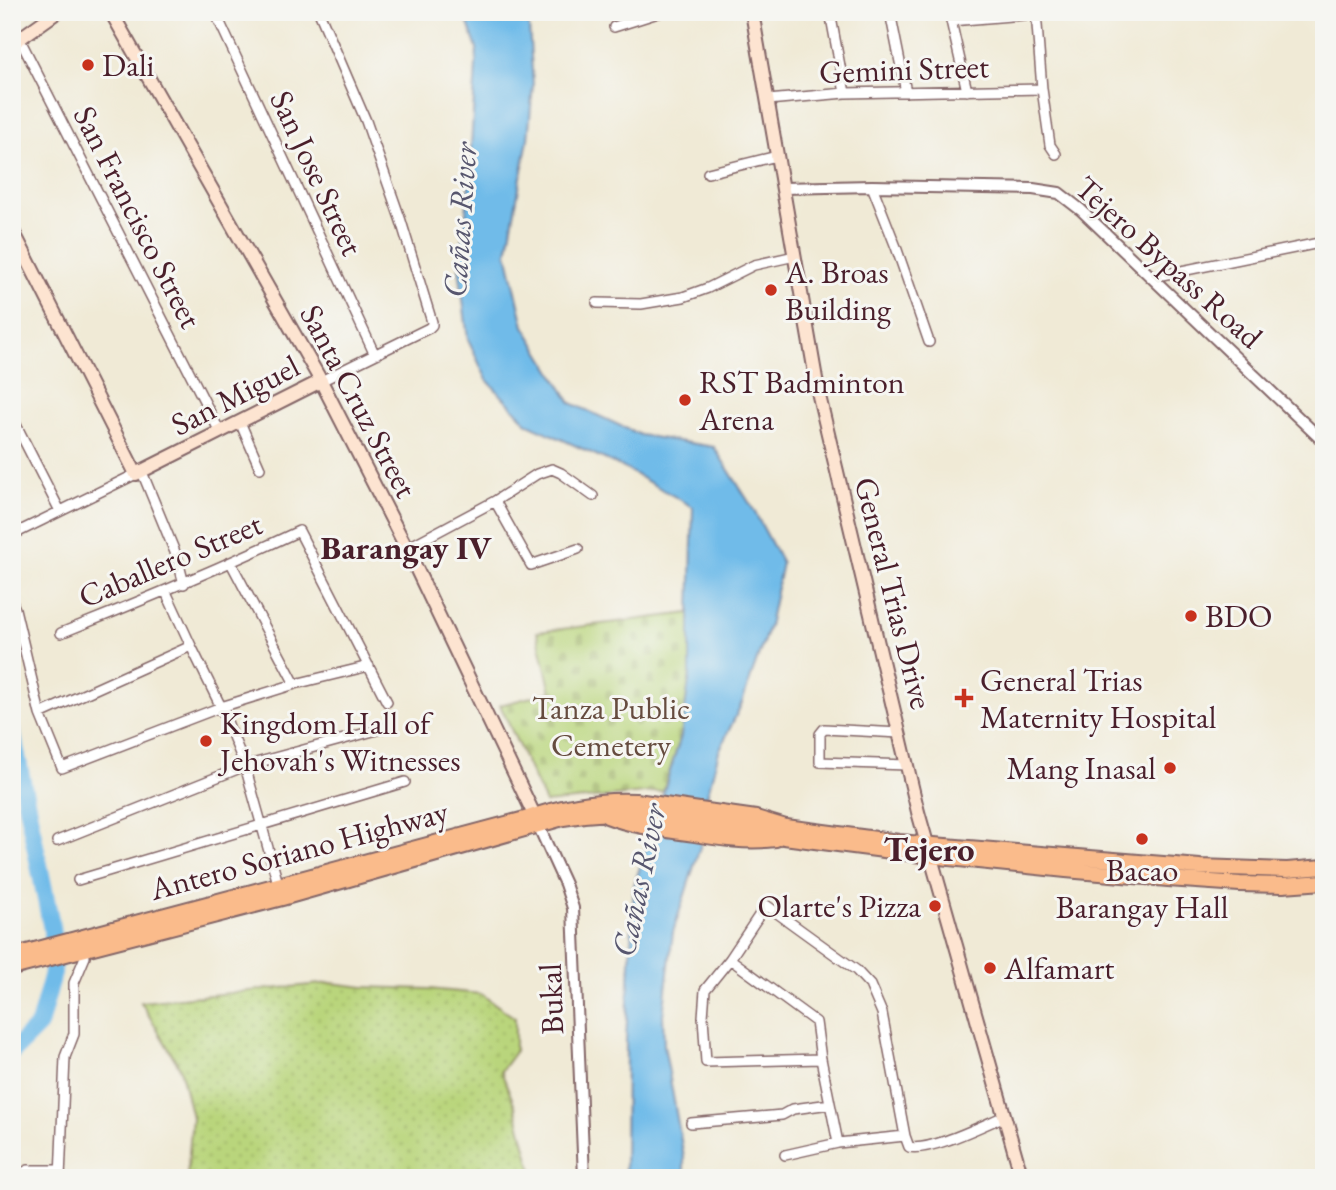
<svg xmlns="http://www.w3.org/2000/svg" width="1336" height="1190" font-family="'EB Garamond',serif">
  <defs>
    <pattern id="grass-dots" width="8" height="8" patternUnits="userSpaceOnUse" patternTransform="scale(1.75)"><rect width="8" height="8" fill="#b9d57b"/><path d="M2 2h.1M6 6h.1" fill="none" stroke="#a1b66a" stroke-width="1.8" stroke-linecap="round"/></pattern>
    <pattern id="cemetery-stones" width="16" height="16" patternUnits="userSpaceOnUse" patternTransform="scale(1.75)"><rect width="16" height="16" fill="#b9d57b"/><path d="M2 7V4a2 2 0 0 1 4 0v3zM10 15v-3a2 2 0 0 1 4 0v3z" fill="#a1b66a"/></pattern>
  </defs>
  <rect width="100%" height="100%" fill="#f6f6f2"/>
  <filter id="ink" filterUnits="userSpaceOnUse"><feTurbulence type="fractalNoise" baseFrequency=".0143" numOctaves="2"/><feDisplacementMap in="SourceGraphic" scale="14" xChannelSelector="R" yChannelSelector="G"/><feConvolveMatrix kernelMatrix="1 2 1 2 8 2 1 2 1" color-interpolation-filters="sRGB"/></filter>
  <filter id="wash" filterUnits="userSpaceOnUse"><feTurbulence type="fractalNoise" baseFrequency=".00686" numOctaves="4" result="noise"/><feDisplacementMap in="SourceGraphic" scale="28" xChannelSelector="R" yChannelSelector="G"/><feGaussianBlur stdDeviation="1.57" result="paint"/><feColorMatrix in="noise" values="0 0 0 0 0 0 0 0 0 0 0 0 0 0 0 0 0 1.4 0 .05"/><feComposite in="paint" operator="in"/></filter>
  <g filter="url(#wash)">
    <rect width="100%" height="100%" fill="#f0ead6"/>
    <path fill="url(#grass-dots)" stroke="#827a53" stroke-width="2" d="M331,983L364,987L429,989L481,994L515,1018V1052L501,1071L515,1106L534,1178H187L192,1117L180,1068L141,1002Z"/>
    <path fill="url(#cemetery-stones)" stroke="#827a53" stroke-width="2" d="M690,613V674L681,736L663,791L545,803L500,705L551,692L537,632Z"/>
    <path fill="#70bbe9" stroke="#5d6d8a" stroke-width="2" d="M464,12H528L533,85L528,139L507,253L524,326L571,403L640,435L714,447L752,507L782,563L769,626L741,705L719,751L707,796L701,844L673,932L663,1015L664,1045L684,1157V1178H625L626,1039L634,886L681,736L690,674V613L693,507L620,466L528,424L487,380L468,340L459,268L468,196L477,49Z"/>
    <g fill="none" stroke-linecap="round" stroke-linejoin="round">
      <path stroke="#70bbe9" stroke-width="18" d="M12,732L52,929L53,973L39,1025L12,1052"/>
    </g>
  </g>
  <g filter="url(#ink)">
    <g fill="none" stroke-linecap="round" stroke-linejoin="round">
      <g stroke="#846667" stroke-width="12">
        <path id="minor" d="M215,12L374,353
          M319,12L366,121L401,221L432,322V325L429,328L321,381
          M830,12L845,93
          M890,12L906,92
          M949,12L967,91
          M1036,12L1042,89L1050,145L1056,154
          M951,21L1036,14
          M12,24L220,432
          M614,27L661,12
          M768,100L845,93L1042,89
          M708,173L777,156
          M872,186L896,247L929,342
          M1152,277L1324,242
          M597,303L641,304L683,297L708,288L754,265L795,256
          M12,417L60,511
          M240,422L260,468
          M142,472L177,557L184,584
          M495,501L537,474L552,469L561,473L593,496
          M12,535L136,474
          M407,548L495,501L531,565L578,549
          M231,563L295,684
          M166,592L191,646L221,707L245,766L279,887
          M12,602L15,609L40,714L62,768L221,707L295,684L369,666
          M61,633C142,601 220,568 299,531L387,702
          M40,714L191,646
          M900,733L824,729L820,734V762L907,765
          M57,841L245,766L388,727
          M78,880L405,782
          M730,959L816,1022L821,1059L838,1143
          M691,1123L782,1115L793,1109L830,1104
          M905,1136L909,1147C930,1152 983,1125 1005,1116
          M785,1155L838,1143L905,1136L882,1013L870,985L856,970L766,905L730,959L705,990L703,1017L706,1062L821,1059
          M18,1178L24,1172L28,1170H60
          M60,1178L65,1057L74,1034V983L85,957L84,946"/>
      </g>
      <g stroke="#846667" stroke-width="14">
        <path id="tertiary" d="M783,188L872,186L1033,189L1059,193L1081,210L1324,442
          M538,825L565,884L573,908L584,1178"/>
      </g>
      <g stroke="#846667" stroke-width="16">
        <path id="secondary" d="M111,12L321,381L406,547L538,823
          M752,12L819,396L918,812L1022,1178
          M12,44L57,12
          M12,229L136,474L321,381"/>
      </g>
      <g stroke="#846667" stroke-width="18">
        <path id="primary" d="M607,816C633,826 660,829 688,833C718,838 745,843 776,839
          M12,956L525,819C561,806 597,799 636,801L756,818L786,827L899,842L957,847L1200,867L1287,870L1324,867
          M12,968L282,898L563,818L584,815L623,812L753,829L784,837L930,856L1066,870L1168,879L1240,884L1283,885L1324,882"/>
      </g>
      <use href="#minor" stroke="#fff" stroke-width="9"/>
      <use href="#tertiary" stroke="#fff" stroke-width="10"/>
      <use href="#secondary" stroke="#fde4d1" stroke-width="12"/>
      <use href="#primary" stroke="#fabb8b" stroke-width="14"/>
    </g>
  </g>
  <g fill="#c8321e" stroke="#f6f6f2" stroke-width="2.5">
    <circle cx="88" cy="65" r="7"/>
    <circle cx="771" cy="290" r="7"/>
    <circle cx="685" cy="400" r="7"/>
    <circle cx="1191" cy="616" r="7"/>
    <path d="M960.5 687.5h7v7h7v7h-7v7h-7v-7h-7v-7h7z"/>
    <circle cx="206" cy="741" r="7"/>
    <circle cx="1170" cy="768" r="7"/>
    <circle cx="1142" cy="839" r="7"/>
    <circle cx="935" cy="906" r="7"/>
    <circle cx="990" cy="968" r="7"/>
  </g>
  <g text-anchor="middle" stroke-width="6" stroke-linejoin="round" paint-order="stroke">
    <g font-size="32" fill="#4a1f2b" stroke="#f6f6f2" text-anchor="start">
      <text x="102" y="76">Dali</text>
      <text x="785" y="283">A. Broas<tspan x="785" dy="37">Building</tspan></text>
      <text x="699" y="393">RST Badminton<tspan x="699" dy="37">Arena</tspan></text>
      <text x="1205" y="627">BDO</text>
      <text x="980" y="691">General Trias<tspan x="980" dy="37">Maternity Hospital</tspan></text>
      <text x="220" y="734">Kingdom Hall of<tspan x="220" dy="37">Jehovah's Witnesses</tspan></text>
      <text x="1156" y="779" text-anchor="end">Mang Inasal</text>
      <text x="1142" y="881" text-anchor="middle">Bacao<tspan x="1142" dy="37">Barangay Hall</tspan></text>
      <text x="921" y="917" text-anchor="end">Olarte's Pizza</text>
      <text x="1004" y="979">Alfamart</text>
    </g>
    <g font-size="32" fill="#4a1f2b" stroke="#f6f6f2">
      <text transform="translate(904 69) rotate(-2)" y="11">Gemini Street</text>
      <text transform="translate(317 173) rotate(65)" y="11">San Jose Street</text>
      <text transform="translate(138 217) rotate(63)" y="11">San Francisco Street</text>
      <text transform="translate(1169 262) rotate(42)" y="11">Tejero Bypass Road</text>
      <text transform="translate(235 395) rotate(-27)" y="11">San Miguel</text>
      <text transform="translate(359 401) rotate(62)" y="11">Santa Cruz Street</text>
      <text transform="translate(170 560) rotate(-23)" y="11">Caballero Street</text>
      <text transform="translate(894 593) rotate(76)" y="11">General Trias Drive</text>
      <text transform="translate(299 850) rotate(-15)" y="11">Antero Soriano Highway</text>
      <text transform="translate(551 999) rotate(-92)" y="11">Bukal</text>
    </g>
    <g font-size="32" fill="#664c3f" stroke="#f6f6f2">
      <text x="611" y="719">Tanza Public<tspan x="611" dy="37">Cemetery</tspan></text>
    </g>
    <g font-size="33" font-style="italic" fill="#57566e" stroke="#f6f6f2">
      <text transform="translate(459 220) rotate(-86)" y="12">Cañas River</text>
      <text transform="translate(638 880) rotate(-78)" y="12">Cañas River</text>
    </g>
    <g font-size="33" font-weight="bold" fill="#4a1f2b" stroke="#f6f6f2">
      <text x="406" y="559">Barangay IV</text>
    </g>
    <g font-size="35" font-weight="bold" fill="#4a1f2b" stroke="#f6f6f2">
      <text x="929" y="861">Tejero</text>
    </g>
  </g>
  <rect width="1336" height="1190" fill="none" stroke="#f6f6f2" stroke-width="42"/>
</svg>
